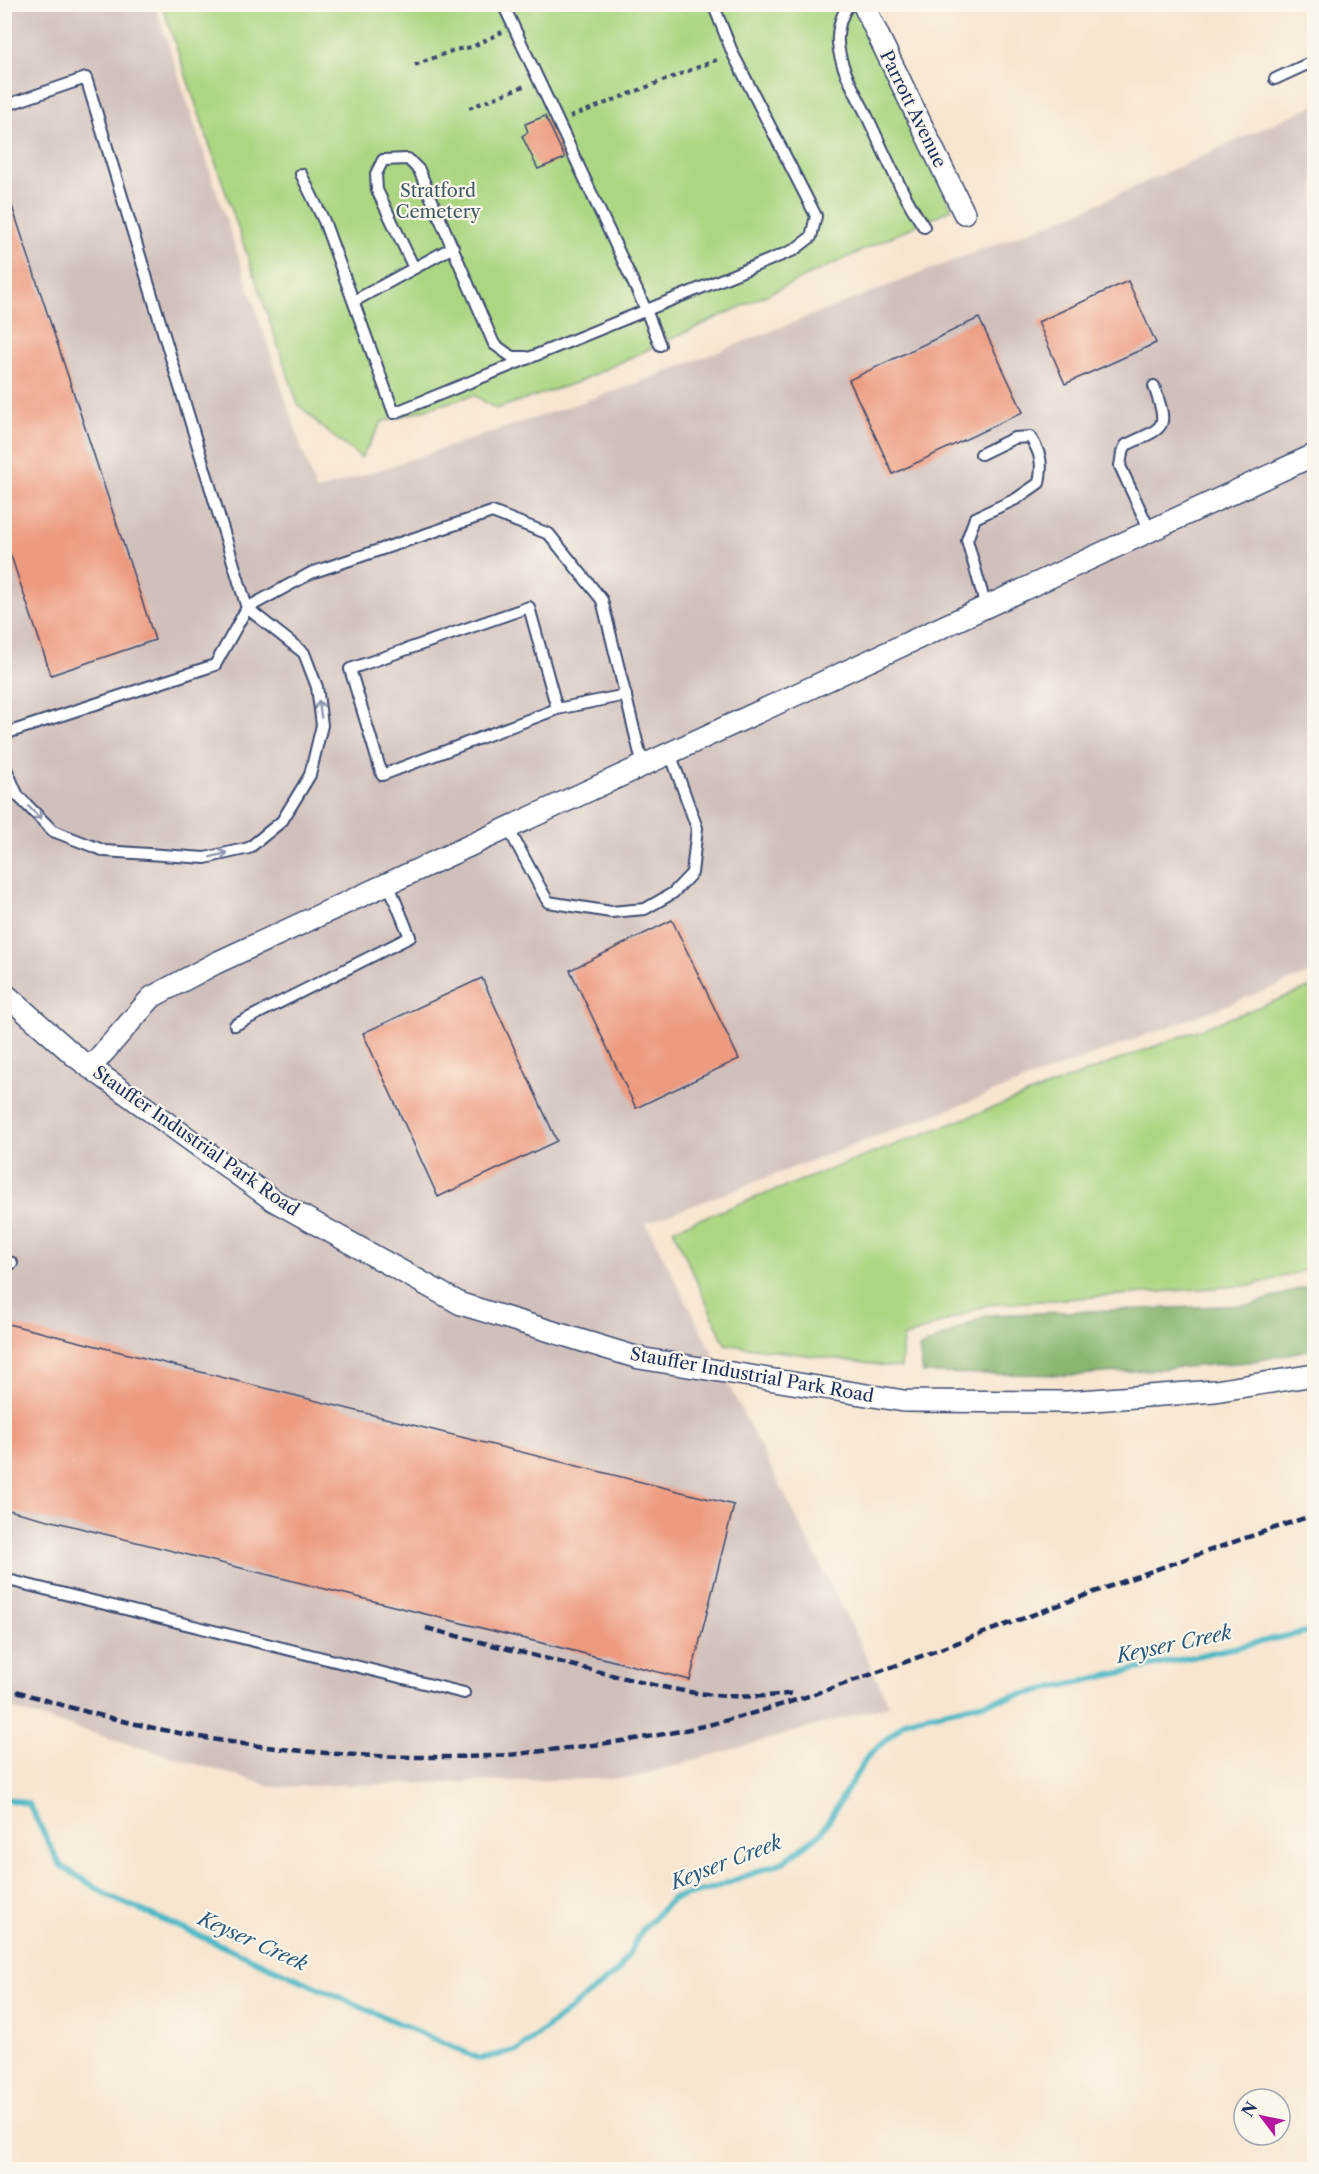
<svg xmlns="http://www.w3.org/2000/svg" width="1319" height="2174" font-family="'Libre Caslon Text',serif">
  <rect width="100%" height="100%" fill="#fbf7ec"/>
  <filter id="ink" filterUnits="userSpaceOnUse"><feTurbulence type="fractalNoise" baseFrequency=".0167" numOctaves="2"/><feDisplacementMap in="SourceGraphic" scale="12" xChannelSelector="R" yChannelSelector="G"/><feConvolveMatrix kernelMatrix="1 2 1 2 8 2 1 2 1" color-interpolation-filters="sRGB"/></filter>
  <filter id="wash" filterUnits="userSpaceOnUse"><feTurbulence type="fractalNoise" baseFrequency=".008" numOctaves="4" result="noise"/><feDisplacementMap in="SourceGraphic" scale="24" xChannelSelector="R" yChannelSelector="G"/><feGaussianBlur stdDeviation="1.35" result="paint"/><feColorMatrix in="noise" values="0 0 0 0 0 0 0 0 0 0 0 0 0 0 0 0 0 1.4 0 .05"/><feComposite in="paint" operator="in"/></filter>
  <g filter="url(#wash)">
    <rect width="100%" height="100%" fill="#f7e5cf"/>
    <path fill="#d0c0bc" d="M4,5H155L316,491L624,388L1084,210L1314,105V972L646,1223L852,1627L889,1705L631,1778L274,1787L5,1707Z"/>
    <path fill="#acd682" stroke="#648270" stroke-width="1.5" d="M162,5H854L952,209L578,382L496,409L474,395L382,422L361,458L325,430L298,404Z
      M1314,986V1268L1253,1285L987,1305L903,1338L901,1368L725,1344L673,1229Z"/>
    <path fill="#89b770" stroke="#527367" stroke-width="1.5" d="M1314,1284V1349L1249,1362L1079,1375L923,1373L919,1348L987,1315L1250,1305Z"/>
    <g fill="none" stroke-linecap="round" stroke-linejoin="round">
      <path stroke="#4ab7c5" stroke-width="6" d="M4,1798L29,1804L60,1865L111,1897L480,2059L519,2050L619,1970L643,1929L672,1899L714,1888L783,1862L821,1833L867,1757L907,1720L1314,1630"/>
    </g>
    <g id="blocks">
      <path fill="#ed9a7e" d="M545,116L565,158L538,169L522,136L528,132L525,124Z
        M8,194L155,640L51,675L4,535V195Z
        M1128,281L1156,343L1065,384L1038,322Z
        M979,318L1023,412L893,474L849,380Z
        M672,920L739,1059L636,1108L570,970Z
        M482,978L557,1141L438,1197L363,1033Z
        M4,1323L734,1505L690,1680L4,1509Z"/>
    </g>
  </g>
  <g filter="url(#ink)">
    <use href="#blocks" fill-opacity="0" stroke="#3c4a6f" stroke-width="1.5"/>
    <g fill="none" stroke-linecap="round" stroke-linejoin="round">
      <g stroke="#3c4a6f" stroke-width="14">
        <path id="service" d="M503,4L646,310L660,345
          M849,4C841,15 837,30 838,43C840,69 856,93 867,116C885,154 901,193 924,227
          M1275,79L1314,61
          M4,106L86,78L247,608L304,653L317,687L322,725L310,775L282,821L249,848L205,858L105,851L53,831L18,796L4,764
          M301,174L324,221L394,413L794,250L811,237L816,216L733,54L713,4
          M414,268L377,190L376,174L383,160L408,159L419,170L494,344L512,357H526
          M354,301L453,247
          M981,454L1014,438L1030,437C1041,453 1043,464 1039,483L1016,499L975,518L967,540L986,607
          M1150,531L1120,466L1122,453L1126,445C1166,426 1169,430 1154,386
          M557,709L529,607L350,669L382,775L557,709L626,695
          M4,734L215,665L247,608L311,573L492,512L549,534L602,600L643,766
          M508,828L548,902L611,912L645,909L673,893L692,873L697,828L670,753
          M235,1025L410,937L388,883
          M4,1262L12,1263
          M4,1579L464,1693"/>
      </g>
      <g stroke="#3c4a6f" stroke-width="24">
        <path id="minor" d="M863,4L964,213
          M4,993L76,1057L273,1200L461,1304L639,1358L904,1401L1067,1402L1215,1391L1314,1375
          M90,1068L152,997L216,963L1314,455"/>
      </g>
      <path stroke="#3c4a6f" stroke-width="4" stroke-dasharray="4.5 4.5" stroke-linecap="butt" d="M415,65L454,50L472,47L502,32
        M469,108L527,85
        M570,117L719,59"/>
      <use href="#service" stroke="#fff" stroke-width="10"/>
      <use href="#minor" stroke="#fff" stroke-width="21"/>
      <path stroke="#1b2f5e" stroke-width="4.5" stroke-dasharray="9 4.5" stroke-linecap="butt" d="M426,1628C479,1642 533,1655 587,1669C662,1687 716,1704 795,1693
        M4,1687C139,1732 277,1756 419,1757C448,1757 478,1757 508,1755C528,1753 548,1750 569,1748C627,1741 686,1732 743,1716C821,1694 898,1665 975,1636C1087,1595 1200,1552 1314,1515"/>
    </g>
    <defs><path id="oneway-shaft" d="M-6 0H5M1.5-3L5.5 0L1.5 3" fill="none" stroke-width="1.6" stroke-linecap="round" stroke-linejoin="round" transform="scale(1.5)"/></defs>
    <g stroke="#8d97ae">
      <use href="#oneway-shaft" transform="translate(320 709) rotate(-98)"/>
      <use href="#oneway-shaft" transform="translate(35 813) rotate(45)"/>
      <use href="#oneway-shaft" transform="translate(219 855) rotate(-14)"/>
    </g>
  </g>
  <g text-anchor="middle" stroke-width="4.5" stroke-linejoin="round" paint-order="stroke">
    <g font-size="18" fill="#1b2f5e" stroke="#fbf7ec">
      <text transform="translate(913 109) rotate(64)" y="6">Parrott Avenue</text>
      <text transform="translate(196 1141) rotate(35)" y="6">Stauffer Industrial Park Road</text>
      <text transform="translate(752 1375) rotate(10)" y="6">Stauffer Industrial Park Road</text>
    </g>
    <g font-size="18" fill="#3f5967" stroke="#fbf7ec">
      <text x="438" y="197">Stratford<tspan x="438" dy="21">Cemetery</tspan></text>
    </g>
    <g font-size="20" font-style="italic" fill="#29587d" stroke="#fbf7ec">
      <text transform="translate(1174 1644) rotate(-12)" y="7">Keyser Creek</text>
      <text transform="translate(726 1862) rotate(-21)" y="7">Keyser Creek</text>
      <text transform="translate(253 1941) rotate(24)" y="7">Keyser Creek</text>
    </g>
  </g>
  <rect width="1319" height="2174" fill="none" stroke="#fbf7ec" stroke-width="24"/>
  <g transform="translate(1262 2117) rotate(302)"><circle r="28" fill="#fbf7ec" stroke="#a1a7b3" stroke-width="1.5"/>
  <path d="M0-4.5L10 22L0 15L-10 22Z" fill="#b5179e"/>
  <text y="-9" font-size="16" font-weight="bold" text-anchor="middle" fill="#1b2f5e">N</text>
  </g>
</svg>
